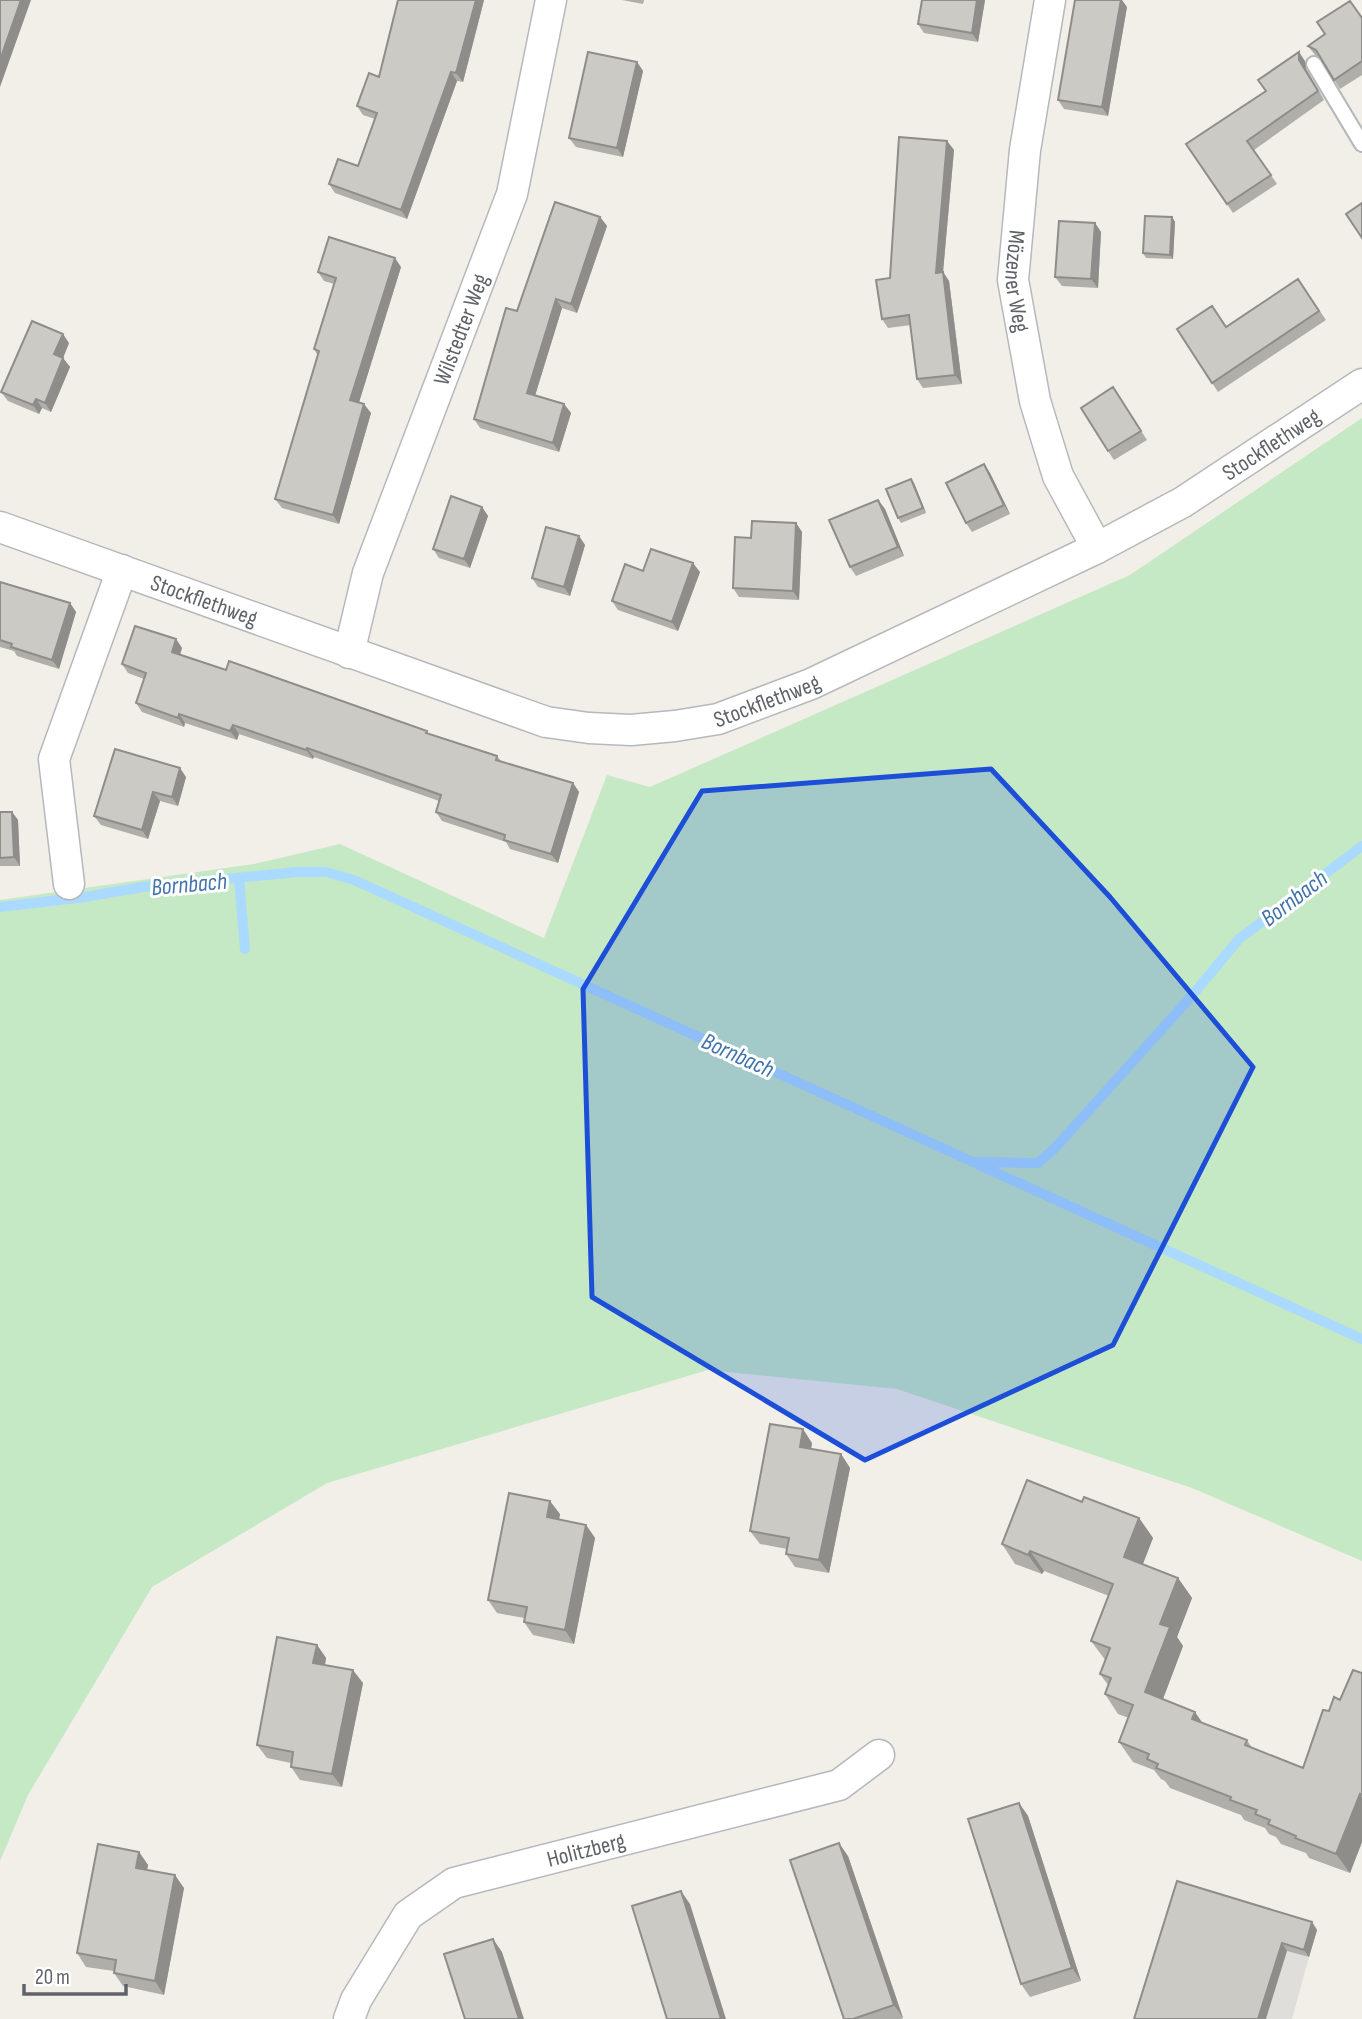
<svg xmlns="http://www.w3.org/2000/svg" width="1362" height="2019" font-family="'Sofia Sans Condensed',sans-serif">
  <rect width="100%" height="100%" fill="#f1efe8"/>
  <path fill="#e0deda" d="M1174,1916L1309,1957L1292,2019H1266L1274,1992Z"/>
  <path fill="#c5e8c5" d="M1362,418V1561L1192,1488L897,1389L708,1370L327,1483L152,1587L28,1795L0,1861V900L254,864L340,844L544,938L607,775L650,787L1130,575Z"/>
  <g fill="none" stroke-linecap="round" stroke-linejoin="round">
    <path stroke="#aadaff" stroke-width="10" d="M239,879L245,949
      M0,907L85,897L143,887L297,872H326L354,880L973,1162L1038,1163L1055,1148L1189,999L1239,939L1362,846
      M979,1165L1362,1339"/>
    <g stroke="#b5b8bc" stroke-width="18">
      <path id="service" d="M1314,64L1362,144"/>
    </g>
    <g stroke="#b5b8bc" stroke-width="33">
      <g id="minor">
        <path id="s1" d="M1050,0L1025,150L1013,280L1035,401L1058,476L1097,548"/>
        <path id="s2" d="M0,527L546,722L589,728L631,730L675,726L718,719L811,684L1097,548L1183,502L1362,384"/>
        <path id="s3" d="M349,653L368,573L512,194L551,0"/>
        <path d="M69,884L54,759L122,570"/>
        <path id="s4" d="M349,2019L356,2000L408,1915L454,1883L839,1785L879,1755"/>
      </g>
    </g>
    <use href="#service" stroke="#fff" stroke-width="14"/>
    <use href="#minor" stroke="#fff" stroke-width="30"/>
  </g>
  <path fill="#afaea9" d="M484,0L463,82L457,81L407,219L335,193L329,184L358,166L375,119L363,115L357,106Z
    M622,0H644L643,4Z
    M922,0H985L978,42L924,33L918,24Z
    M1127,7L1108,116L1064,109L1058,100Z
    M1362,18V75L1340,89L1321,58L1315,55L1308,46L1325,34Z
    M1305,61L1306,69L1324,100L1254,150L1277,184L1233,213L1186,144L1266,91Z
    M637,62L643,71L623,157L576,147L569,138Z
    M947,141L954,150L943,272L949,281L962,384L923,388L917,379L911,325L888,328L882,319L890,278Z
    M600,217L607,226L577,313L562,308L535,396L564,404L571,413L559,452L480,428L474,419L517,311Z
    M1172,217L1175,222L1173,259L1146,258L1143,253Z
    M1095,223L1101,232L1098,288L1062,286L1055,277Z
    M401,267L359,402L371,413L339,524L282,508L275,499L318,356L314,349L334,284L324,281L318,272Z
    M1298,279L1326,320L1218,392L1177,329L1226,327Z
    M69,343L63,358L70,367L51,412L42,408L39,414L8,401L1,392Z
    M1113,387L1147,440L1114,460L1108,451Z
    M990,473L1010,514L972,532L966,523Z
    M911,479L914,483L926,513L901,523L898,518Z
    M878,500L885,509L904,556L856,576L850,567Z
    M482,507L488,516L470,568L439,558L433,549Z
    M796,523L802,532L799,600L739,597L733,588L751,538Z
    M579,536L585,545L570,596L538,587L532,578Z
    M643,571L700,572L678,631L618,610L612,601Z
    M0,582L70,603L76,612L59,669L17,656L14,651L0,647Z
    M176,639L182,648L180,655L226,670L427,731L429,734L497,756L501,761L573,783L579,792L558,863L510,849L506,842L442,821L436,812L439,801L314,757L313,759L239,734L237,740L185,723L184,727L142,712L136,703L144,679L128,673L122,664Z
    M186,777L178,806L160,801L148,839L101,825L94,816Z
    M0,812H12L18,820L20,866H0Z
    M812,1443L811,1449L841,1454L850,1468L829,1573L795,1567L786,1554L787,1549L760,1544L750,1531Z
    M1082,1502L1139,1518L1153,1538L1142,1564L1178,1578L1192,1598L1177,1637L1183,1646L1163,1699L1203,1723L1247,1740L1252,1748L1303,1768L1329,1711L1362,1673V1842L1350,1873L1309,1858L1306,1853L1281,1844L1276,1837L1269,1834L1265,1828L1244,1820L1241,1815L1170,1788L1165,1781L1161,1779L1154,1770L1133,1762L1119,1742L1129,1718L1118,1714L1105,1694L1108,1685L1100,1674L1106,1661L1091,1641L1109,1596L1044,1571L1042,1574L1015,1564L1002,1544Z
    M560,1514L559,1519L586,1525L595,1538L574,1644L533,1635L524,1622V1618L497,1613L488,1600Z
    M317,1645L326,1658L325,1665L363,1683L342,1787L300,1780L291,1767V1763L267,1758L257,1745Z
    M1019,1803L1028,1816L1081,1981L1030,1997L1021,1984Z
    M139,1852L148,1865L147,1870L184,1888L164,1995L123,1986L114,1973V1971L86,1967L77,1953Z
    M848,1856L903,2018L901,2019H844Z
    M1312,1922L1317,1930L1309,1957L1287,1951L1134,2019Z"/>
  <path fill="#8f8d8a" d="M21,0H31L0,87V60Z
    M476,0H484L463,82L456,73Z
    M977,0H985L978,42L972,33Z
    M1121,0H1122L1127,7L1108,116L1102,107Z
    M1299,52L1305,61L1306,69L1324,100L1299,60Z
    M637,62L643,71L623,157L617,148Z
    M451,72L457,81L407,219L401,210Z
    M947,141L954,150L943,272L949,281L962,384L955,375L936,273Z
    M600,217L607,226L577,313L571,304Z
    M1172,217L1175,222L1173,259L1170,255Z
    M1095,223L1101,232L1098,288L1091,279Z
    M395,258L401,267L357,409L350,400Z
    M556,299L562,308L533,402L527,393Z
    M63,334L69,343L61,363L54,354Z
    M63,358L70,367L51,412L45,403Z
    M36,399L42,408L39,414L33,405Z
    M364,404L371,413L339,524L333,515Z
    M564,404L571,413L559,452L553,443Z
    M984,464L990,473L1010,514L1004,505Z
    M911,479L914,483L926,513L923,508Z
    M878,500L885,509L904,556L898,547Z
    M482,507L488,516L470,568L464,559Z
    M796,523L802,532L799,600L793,591Z
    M579,536L585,545L570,596L564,587Z
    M693,563L700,572L678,631L672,622Z
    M70,603L76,612L59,669L52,660Z
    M176,639L182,648L178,661L172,652Z
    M179,714L185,723L184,727L178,718Z
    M233,725L239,734L237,740L230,731Z
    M307,748L314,757L313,759L306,750Z
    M180,768L186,777L178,806L172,797Z
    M573,783L579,792L558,863L551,854Z
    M153,792L160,801L148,839L142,830Z
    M12,812L18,820L20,866L14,857Z
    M803,1429L812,1443L809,1460L800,1447Z
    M841,1454L850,1468L829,1573L819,1560Z
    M550,1501L560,1514L557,1530L547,1517Z
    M1139,1518L1153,1538L1138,1577L1124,1557Z
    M586,1525L595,1538L574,1644L565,1630Z
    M1030,1551L1044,1571L1042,1574L1028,1555Z
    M1178,1578L1192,1598L1177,1637L1183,1646L1158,1712L1145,1692L1160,1624Z
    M317,1645L326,1658L323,1676L313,1663Z
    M353,1670L363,1683L342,1787L332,1774Z
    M1195,1712L1208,1731L1192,1719Z
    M1360,1794L1362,1798V1842L1350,1873L1336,1854Z
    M1019,1803L1028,1816L1081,1981L1072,1968Z
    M839,1843L848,1856L903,2018L894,2005Z
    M139,1852L148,1865L145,1881L136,1868Z
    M175,1875L184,1888L164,1995L155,1981Z
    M681,1891L690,1904L726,2019H721Z
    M1312,1922L1317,1930L1309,1957L1304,1950Z
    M493,1939L502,1952L524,2019H519Z
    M1282,1943L1287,1951L1266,2019H1258Z"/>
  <path fill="#cccac5" stroke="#8f8d8a" stroke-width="2" d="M0,0H21L0,60Z
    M398,0H476L456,73L451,72L401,210L329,184L338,159L358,166L377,113L357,106L369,73L379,77Z
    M922,0H977L972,33L918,24Z
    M1075,0H1121L1102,107L1058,100Z
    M1350,1L1362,18V61L1334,80L1316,50L1308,46L1325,34L1317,22Z
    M588,52L637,62L617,148L569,138Z
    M1299,52V60L1318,91L1247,141L1271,175L1227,204L1186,144L1266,91L1258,80Z
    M899,137L947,141L936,273L943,272L955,375L917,379L909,315L882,319L876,280L890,278Z
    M555,202L600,217L571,304L556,299L527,393L564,404L553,443L474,419L506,308L517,311Z
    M1362,203V238L1346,214Z
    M1145,216L1172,217L1170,255L1143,253Z
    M1059,221L1095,223L1091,279L1055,277Z
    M329,237L395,258L350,400L364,404L333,515L275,499L319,351L314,349L336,278L318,272Z
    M1298,279L1319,311L1212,383L1177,329L1212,306L1226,327Z
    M32,321L63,334L54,354L63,358L45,403L36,399L33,405L1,392Z
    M1113,387L1141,431L1108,451L1081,408Z
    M984,464L1004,505L966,523L946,483Z
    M911,479L923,508L898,518L886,489Z
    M451,496L482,507L464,559L433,549Z
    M878,500L898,547L850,567L829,520Z
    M752,521L796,523L793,591L733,588L735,537L751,538Z
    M546,527L579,536L564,587L532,578Z
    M651,549L693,563L672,622L612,601L625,564L643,571Z
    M0,582L70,603L52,660L11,647L12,644L0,640Z
    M135,626L176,639L172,652L226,670L229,661L427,731L426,733L497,756L496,760L573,783L551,854L504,840L505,835L436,812L441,795L307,748L306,750L233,725L230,731L179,714L178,718L136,703L146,673L122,664Z
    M115,749L180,768L172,797L153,792L142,830L94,816Z
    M0,812H12L14,857L0,858Z
    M770,1424L803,1429L800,1447L841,1454L819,1560L786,1554L789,1538L750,1531Z
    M1027,1480L1082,1502L1084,1497L1139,1518L1124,1557L1178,1578L1160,1624L1170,1627L1145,1692L1195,1712L1192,1719L1247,1740L1245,1745L1303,1768L1323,1710L1329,1711L1334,1697L1340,1700L1353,1670L1362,1673V1795L1360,1794L1336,1854L1295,1838L1296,1836L1268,1824L1270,1820L1255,1814L1257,1810L1230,1800L1231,1797L1156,1768L1158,1764L1147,1759L1149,1754L1119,1742L1133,1705L1105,1694L1111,1678L1100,1674L1110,1648L1091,1641L1113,1584L1030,1551L1028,1555L1002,1544Z
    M509,1493L550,1501L547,1517L586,1525L565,1630L524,1622L527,1607L488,1600Z
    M277,1637L317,1645L313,1663L353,1670L332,1774L291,1767L293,1752L257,1745Z
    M1019,1803L1072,1968L1021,1984L968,1819Z
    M839,1843L894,2005L853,2019H844L790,1860Z
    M98,1844L139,1852L136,1868L175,1875L155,1981L114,1973L116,1960L77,1953Z
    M1177,1881L1312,1922L1304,1950L1282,1943L1258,2019H1134Z
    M681,1891L721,2019H667L632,1906Z
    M493,1939L519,2019H465L444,1954Z"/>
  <path fill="#1d4ed8" fill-opacity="0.2" stroke="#1d4ed8" stroke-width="5" stroke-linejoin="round" d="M991,769L1110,897L1253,1067L1113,1345L865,1460L592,1297L583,989L702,791Z"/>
  <g text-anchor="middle" stroke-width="6" stroke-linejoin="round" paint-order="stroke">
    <g font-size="23" fill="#5f6368" stroke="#fff">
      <text dy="8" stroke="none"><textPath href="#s1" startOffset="284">Mözener Weg</textPath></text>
      <text dy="8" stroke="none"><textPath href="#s3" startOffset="343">Wilstedter Weg</textPath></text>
      <text dy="8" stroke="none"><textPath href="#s2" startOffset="1372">Stockflethweg</textPath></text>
      <text dy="8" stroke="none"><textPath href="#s2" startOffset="217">Stockflethweg</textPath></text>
      <text dy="8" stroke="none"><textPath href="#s2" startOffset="805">Stockflethweg</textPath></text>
      <text dy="8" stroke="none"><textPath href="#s4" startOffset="312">Holitzberg</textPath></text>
    </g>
    <g font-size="24" font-style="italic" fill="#4174aa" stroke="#fff">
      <text transform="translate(189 884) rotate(-5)" y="8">Bornbach</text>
      <text transform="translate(1294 898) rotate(-37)" y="8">Bornbach</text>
      <text transform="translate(738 1055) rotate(24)" y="8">Bornbach</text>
    </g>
  </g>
  <path d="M24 1984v10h102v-10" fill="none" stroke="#5f6368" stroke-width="3.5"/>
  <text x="35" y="1984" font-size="21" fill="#5f6368" stroke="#ffffff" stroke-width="5" paint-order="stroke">20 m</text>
</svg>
